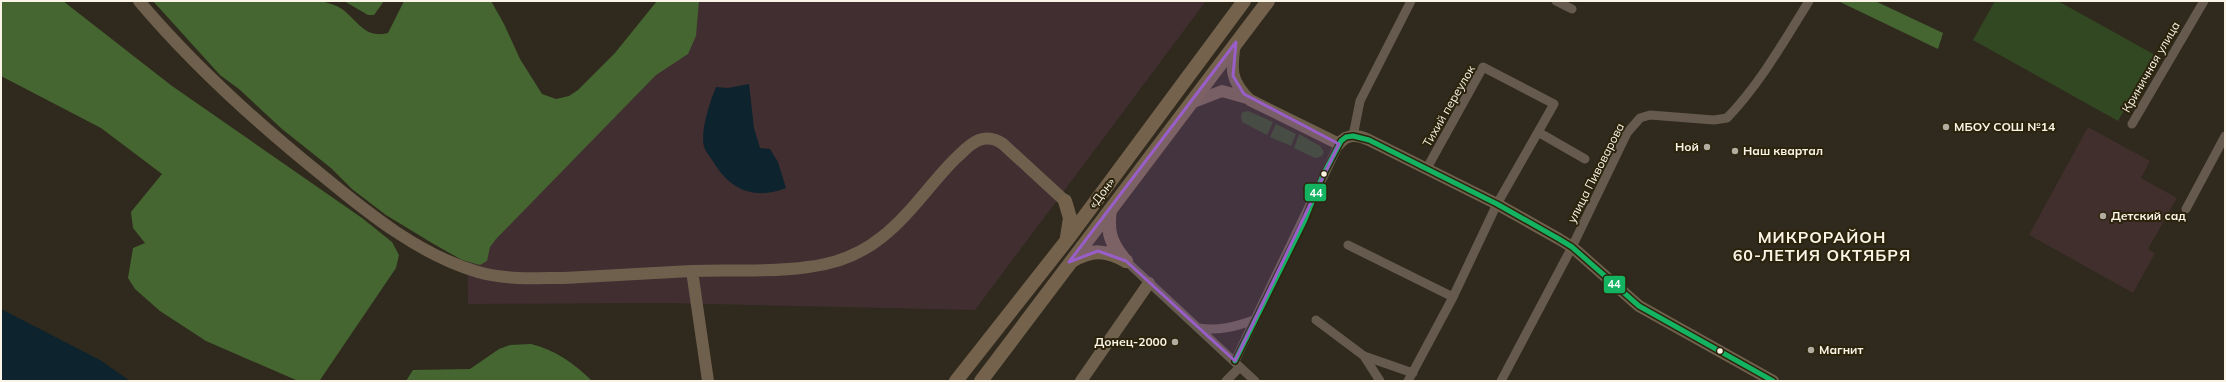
<svg xmlns="http://www.w3.org/2000/svg" width="2226" height="382" font-family="Mulish,sans-serif">
  <rect width="100%" height="100%" fill="#2f2a1d"/>
  <path fill="#402e31" d="M668,1H1206L975,310L666,303L468,304L467,234Z"/>
  <path fill="#412f2d" d="M2088,127L2150,161L2141,178L2177,198L2148,249L2155,253L2133,293L2029,235Z"/>
  <path fill="#324823" d="M1995,1H2058L2155,55L2118,121L1973,40Z
    M1248,111L1273,122L1267,135L1242,122L1241,115L1243,112Z
    M1276,124L1296,134L1291,146L1270,137Z
    M1299,134L1320,146L1324,152L1322,156L1315,158L1294,148Z"/>
  <path fill="#466631" d="M1,1H63L172,86L362,218L392,242L399,255L396,268L320,380H296L206,341L160,311L135,289L128,278L133,248L145,243L133,228L131,212L162,174L101,128L1,76Z
    M153,1H321C328,3 336,5 342,9C358,21 365,39 388,33L404,1H491L504,24L520,59L542,94L556,99L569,96L578,90L615,53L657,1H699L696,36L688,54L656,75L496,239L490,247L487,261L480,265L462,260L432,243L386,215L352,189L331,168L282,129L239,89L220,75Z
    M344,1H384L374,15H368Z
    M1838,1H1875L1943,33L1938,49Z
    M531,344C555,350 574,363 592,381H406L413,370L470,369L499,349L510,345Z"/>
  <path fill="#0d232d" d="M749,84L754,128L760,148L770,149L778,162L786,188C756,200 731,191 714,163C711,158 706,152 704,147C700,131 710,102 716,87L728,88Z
    M1,309L100,360L130,381H1Z"/>
  <g fill="none" stroke-linecap="round" stroke-linejoin="round">
    <path stroke="#665a4e" stroke-width="9" d="M1556,1L1572,9
      M2132,124L2204,1
      M1538,132L1585,159
      M1353,136L1360,101L1411,1
      M2186,209L2225,136
      M1348,245L1453,297
      M1126,261L1255,381
      M1316,320L1364,356L1413,373
      M1198,328C1218,331 1235,327 1254,320
      M1364,356L1380,381
      M1235,361L1339,144
      M1226,381L1240,367
      M1408,381L1453,297L1497,204L1554,104L1483,67L1427,168
      M1501,381L1572,247L1627,133L1640,118L1650,115L1714,120L1727,118C1760,84 1784,41 1809,1"/>
    <path stroke="#6f5f4d" stroke-width="12" d="M139,1C194,66 257,123 323,176C369,214 420,255 478,272C506,280 535,278 564,278C606,276 648,273 691,271C730,269 769,273 808,267C835,264 861,254 882,237C910,215 930,184 955,159C962,153 970,143 979,140C988,137 996,139 1003,144L1065,201
      M1235,43C1231,69 1230,81 1250,100L1339,144C1347,133 1358,135 1369,140L1497,204L1559,239L1572,247L1639,306L1773,381
      M1191,103L1222,91L1247,98
      M692,271L708,381
      M1081,381L1149,283"/>
    <path stroke="#75624d" stroke-width="14" d="M1065,201L1070,218L1067,237
      M1110,210C1107,230 1110,242 1123,258
      M1072,261C1092,249 1106,250 1126,261
      M956,381L1067,240L1244,1
      M981,381L1268,1"/>
    <g stroke="#2c230c" stroke-width="8">
      <path id="bus-1" d="M1235,361L1304,222L1323,175L1341,141L1346,137L1353,136L1369,140L1497,204L1559,239L1572,247L1639,306L1773,381"/>
    </g>
    <use href="#bus-1" stroke="#13b361" stroke-width="5"/>
  </g>
  <path fill="#9a5ec9" fill-opacity="0.2" stroke="#9a5ec9" stroke-width="3" stroke-linejoin="round" d="M1236,42L1233,76L1244,94L1339,144L1235,361L1126,261L1098,251L1069,262Z"/>
  <g fill="#b2ada0" stroke="#2c230c" stroke-width="1.5">
    <circle cx="1946" cy="127" r="4"/>
    <circle cx="1707" cy="147" r="4"/>
    <circle cx="1735" cy="151" r="4"/>
    <circle cx="2103" cy="216" r="4"/>
    <circle cx="1175" cy="342" r="4"/>
    <circle cx="1811" cy="350" r="4"/>
  </g>
  <g fill="#f9f4e6" stroke="#2c230c" stroke-width="1.5">
    <circle cx="1324" cy="174" r="3.5"/>
    <circle cx="1720" cy="351" r="3.5"/>
  </g>
  <g text-anchor="middle" stroke-width="4" stroke-linejoin="round" paint-order="stroke">
    <g font-size="12" fill="#f9f4e6" stroke="#2c230c">
      <text transform="translate(2151 67) rotate(-60)" y="4">Криничная улица</text>
      <text transform="translate(1449 106) rotate(-60)" y="4">Тихий переулок</text>
      <text transform="translate(1596 173) rotate(-63)" y="4">улица Пивоварова</text>
      <text transform="translate(1102 193) rotate(-53)" y="4">«Дон»</text>
    </g>
    <g font-size="12" font-weight="bold" fill="#f9f4e6" stroke="#2c230c" text-anchor="start">
      <text x="1954" y="131">МБОУ СОШ №14</text>
      <text x="1699" y="151" text-anchor="end">Ной</text>
      <text x="1743" y="155">Наш квартал</text>
      <text x="2111" y="220">Детский сад</text>
      <text x="1167" y="346" text-anchor="end">Донец-2000</text>
      <text x="1819" y="354">Магнит</text>
    </g>
    <g font-size="16" font-weight="bold" letter-spacing="1" fill="#f9f4e6" stroke="#2c230c">
      <text x="1822" y="243">МИКРОРАЙОН<tspan x="1822" dy="18">60-ЛЕТИЯ ОКТЯБРЯ</tspan></text>
    </g>
  </g>
  <g stroke="#2c230c" stroke-width="1.5">
    <rect x="1304" y="183" width="23" height="19" rx="4" fill="#13b361"/>
    <rect x="1603" y="275" width="23" height="19" rx="4" fill="#13b361"/>
  </g>
  <g font-size="11" text-anchor="middle" font-weight="bold" fill="#fff">
    <text x="1316" y="197">44</text>
    <text x="1614" y="288">44</text>
  </g>
  <rect width="2226" height="382" fill="none" stroke="#f9f4e6" stroke-width="4"/>
</svg>
